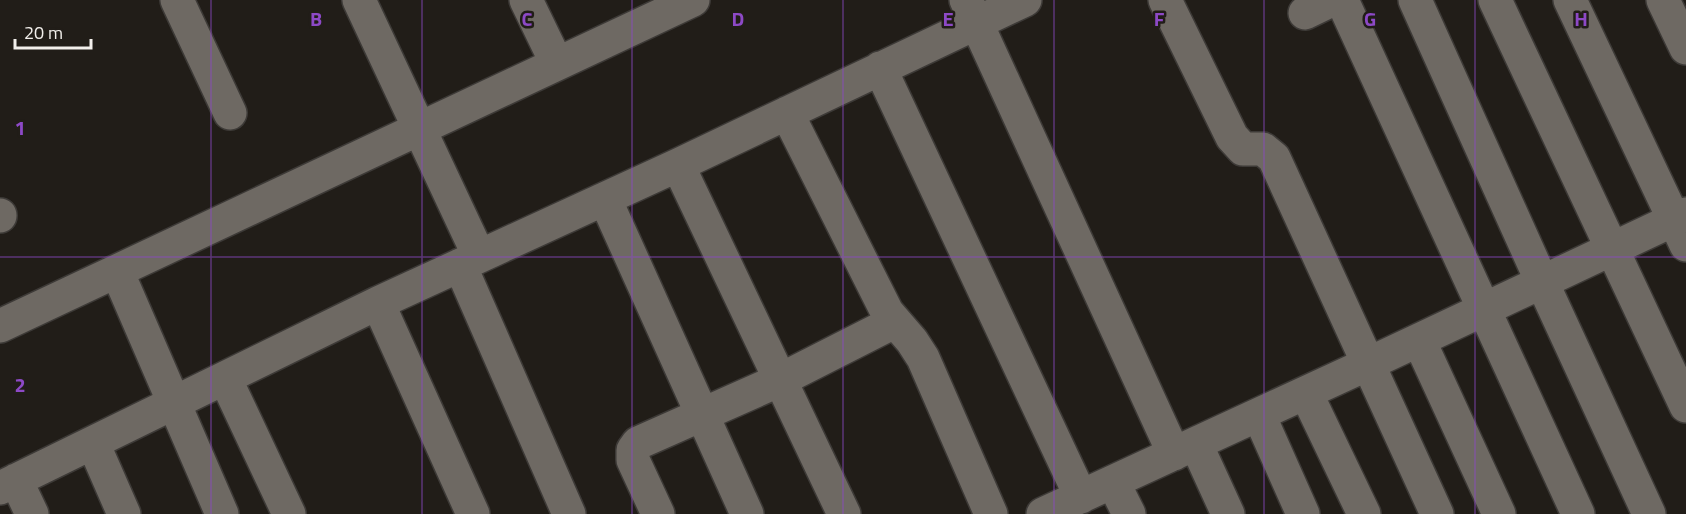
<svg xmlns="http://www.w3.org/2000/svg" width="1686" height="514" font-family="'Titillium Web',sans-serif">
  <rect width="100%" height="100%" fill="#211d18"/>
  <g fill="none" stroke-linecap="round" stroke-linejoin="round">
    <g stroke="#3d3a37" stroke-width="36">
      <path id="minor" d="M177,0L230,113
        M359,0L479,256
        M526,0L557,64
        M966,0L1174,454
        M1165,0L1232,137L1243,149H1263L1274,158L1437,514
        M1342,0L1578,514
        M1415,0L1542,282L1649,514
        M1495,0L1686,406
        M1570,0L1686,245
        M1663,0L1686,48
        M1305,13L1332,0
        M880,68L1081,497
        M787,113L887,312L912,341L923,358L991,514
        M678,165L844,514
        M605,199L747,514
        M0,215V216
        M460,265L569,514
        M117,271L222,514
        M378,303L473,514
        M0,326L693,0
        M1419,340L1499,514
        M225,378L289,514
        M1306,393L1364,514
        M1259,415L1303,514
        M93,443L124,514
        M1196,444L1228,514
        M16,480L32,514
        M1113,482L1129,514
        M0,488L378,303L678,165L1025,0
        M658,514L633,460V450L638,443L780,380L894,322
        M1043,514L1370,363L1686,214"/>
    </g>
    <use href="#minor" stroke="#6e6963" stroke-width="33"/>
  </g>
  <path fill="none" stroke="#8d49c6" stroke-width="1.5" stroke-opacity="0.55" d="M211,0V514M422,0V514M632,0V514M843,0V514M1054,0V514M1264,0V514M1475,0V514M0,257H1686"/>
  <g font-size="20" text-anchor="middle" font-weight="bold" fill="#8d49c6" stroke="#211d18" stroke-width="5" stroke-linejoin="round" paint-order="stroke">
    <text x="316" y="26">B</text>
    <text x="527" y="26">C</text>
    <text x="738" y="26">D</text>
    <text x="948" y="26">E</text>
    <text x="1159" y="26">F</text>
    <text x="1370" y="26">G</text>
    <text x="1581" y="26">H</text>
    <text x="20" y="135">1</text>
    <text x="20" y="392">2</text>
  </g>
  <path d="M15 39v9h76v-9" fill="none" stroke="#f2efeb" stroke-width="3"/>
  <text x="24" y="39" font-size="18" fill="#f2efeb" stroke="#211d18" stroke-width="4.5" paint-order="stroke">20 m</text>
</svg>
